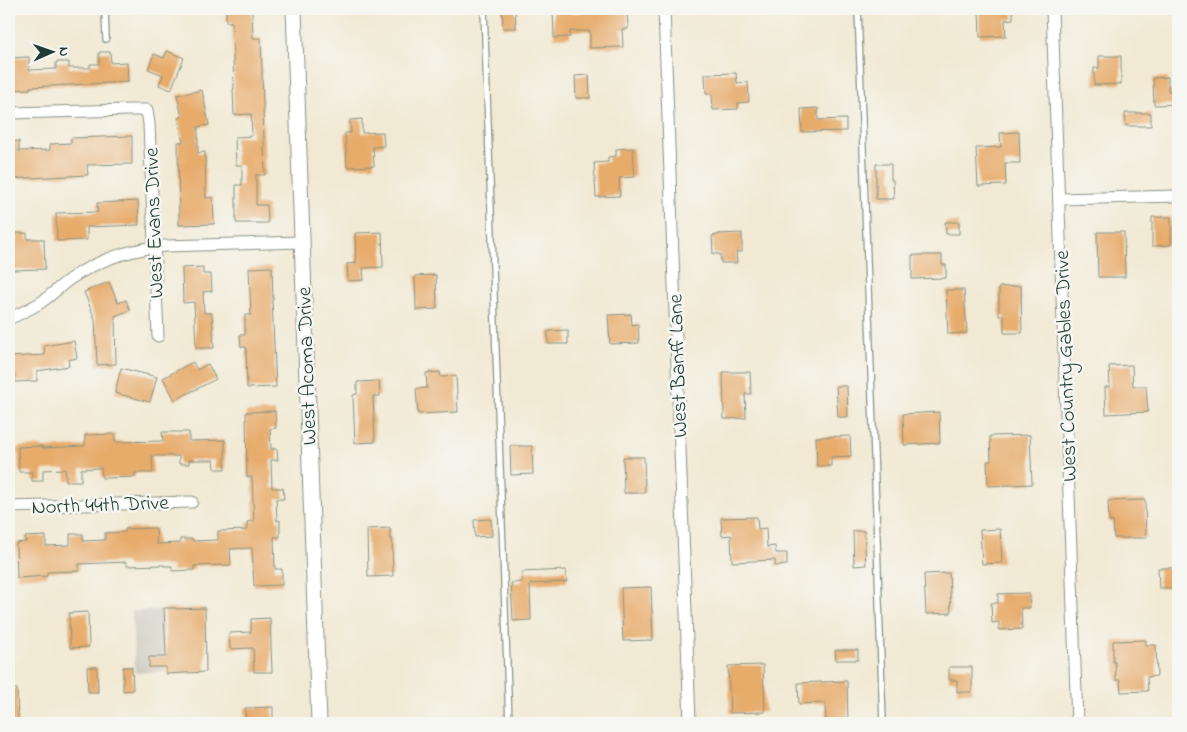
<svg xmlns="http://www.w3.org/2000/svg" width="1187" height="732" font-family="'Indie Flower',sans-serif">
  <rect width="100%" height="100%" fill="#f6f6f2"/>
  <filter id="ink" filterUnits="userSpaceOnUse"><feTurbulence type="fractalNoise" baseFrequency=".02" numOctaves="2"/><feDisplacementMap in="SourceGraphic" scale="10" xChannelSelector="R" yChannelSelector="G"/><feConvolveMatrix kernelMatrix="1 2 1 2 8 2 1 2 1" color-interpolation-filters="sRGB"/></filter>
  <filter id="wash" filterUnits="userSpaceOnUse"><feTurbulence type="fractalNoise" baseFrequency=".0096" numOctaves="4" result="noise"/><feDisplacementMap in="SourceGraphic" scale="20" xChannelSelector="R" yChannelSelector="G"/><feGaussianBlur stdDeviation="1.12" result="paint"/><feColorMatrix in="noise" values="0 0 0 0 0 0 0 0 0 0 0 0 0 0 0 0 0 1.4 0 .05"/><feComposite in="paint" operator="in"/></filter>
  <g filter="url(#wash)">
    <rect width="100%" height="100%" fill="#f1e9d3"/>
    <path fill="#c9c3b8" d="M161,610L165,671L135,673L132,611Z"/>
    <g id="blocks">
      <path fill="#e7ab6b" d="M226,9H252L253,38H261L265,175H256V205H267L268,223H236V185H242V165H236L235,137L252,136L251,114L234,115L233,89H234L232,22H226Z
        M502,9H515L516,28H503Z
        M553,9H570V13L627,11L628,29H622L623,47L590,48V31H570V37L554,38Z
        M984,9H1013V19L1005,20L1006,36L980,37L979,10Z
        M167,51L184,58L171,90L159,85L163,75L148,69L154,54L164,58Z
        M99,52H110L111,63L127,62L128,82L30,87V89L9,90V58L29,57V70L56,69V62H69V68H90V64H99Z
        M1099,56H1121V84L1094,85V68H1099Z
        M736,73L737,83L748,82L749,102L738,103V109L713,110L712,94H706L705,74Z
        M589,75L590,98H576L575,76Z
        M1168,77V91L1178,90V104L1154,105L1153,78Z
        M202,90L209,125L198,127V153L205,152L206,198L213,197L214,224L179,225L178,142H183L178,118L182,117L177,95Z
        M818,108V120L846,119V131L802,132L801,109Z
        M1125,113H1151V126H1126Z
        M362,119V133L383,132L384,146L373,147L374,166L347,167L345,133H351L350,120Z
        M1019,132L1020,163H1005L1006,185L978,186L976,148L1001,147L1000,133Z
        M132,136V164L87,165L88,175L9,179V142L19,141V151L50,150V144L71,143V138Z
        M633,148L635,177L619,178L620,196L596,197L594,163L608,162V157L616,156V149Z
        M876,164H891V180H893L894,199H876Z
        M138,201L139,225L87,227V240L57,241L56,213L98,212L97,203Z
        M1152,217H1171V245L1152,246Z
        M945,222H959V234H946Z
        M382,232L383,267L363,268L364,280L348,281L347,264L356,263L355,233Z
        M1097,232H1124L1125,277H1098Z
        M11,233H27V239H44L45,269L12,270Z
        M742,233V252H736L737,263H721L720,254H713L712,236L718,235V234Z
        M912,255H942V265H946V278L912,279Z
        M203,267V274H211L212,291L203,292L204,313H212L214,348H196L194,302L183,303L182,268Z
        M272,267L273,300H272L276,387L247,388L246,347H241L240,335H245V315H251L249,268Z
        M436,275L437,309L416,310L415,276Z
        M109,282L118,303L126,300L130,310L115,316L116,364L97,365L95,319L84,292Z
        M1021,286L1022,333H1004V316H999V287Z
        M946,290H964L967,333L948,334Z
        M631,314L632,325L638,324L639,343L610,344L608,315Z
        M568,330V344H548V331Z
        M74,341L77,358L68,360L69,366L37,371V381L15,382V374H9V357L45,355L44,346Z
        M193,362L197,370L208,364L216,379L175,400L163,378Z
        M1132,365L1133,386H1146L1148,412L1106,414L1105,387H1110L1109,366Z
        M121,368L157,377L150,402L115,393Z
        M440,372L441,377L456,376L458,412L418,414L416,389L427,388L426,373Z
        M723,372H750L751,394H745L746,418L724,419Z
        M379,381L380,396H373L375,442L355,443L353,395L357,394V382Z
        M836,386H847L848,417H838Z
        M275,411L276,428L270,429L271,449H277L278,460H271L272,488H283L284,499H276L277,521L280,520V537H274L275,569H282V585L254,586L252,548L230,549L231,565L194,566V570L172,571V566H164V565L127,566L126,562L79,564V571L47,572V576L17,578L16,543L26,542L25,537L46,536V546L70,545V534H83V541L105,540V533L125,532V529L156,528L157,544L180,543V539H193V541L218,540V531L247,530V522L254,521L252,477H247L246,412Z
        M939,412L940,443L904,445L903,414Z
        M162,432H189V441L225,440V469H215L214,460H189V464H179V456H152L153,473H135V477L102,478L101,468L81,469V481H66L65,469L43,470V481H32V472H19L18,447L42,446V448L85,446V435L115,434V442L163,441Z
        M1030,435L1032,484L988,486L987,461H991L990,436Z
        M850,436L851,456L831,457V466H817L816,437Z
        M510,446H532L533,474L511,475Z
        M623,457H644L645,493H624Z
        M1145,500L1146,538H1114L1113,522H1109L1108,501Z
        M757,517L758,529L766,528L767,547L775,546L776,553H787V565L775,566V560L732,562L731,535L722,536L721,518Z
        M491,519L492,536L475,537L474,520Z
        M390,528V538H392L393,576L368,577L367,529Z
        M1000,529L1002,563L982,564L980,530Z
        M853,531H864L866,565L854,566Z
        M1158,568H1174L1175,588H1159Z
        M566,570L567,582L530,584L531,620L513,621L511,583L522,582V572Z
        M949,573L951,613L926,614L924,574Z
        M651,587L653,640L623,641L621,588Z
        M1029,593L1030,608H1021L1022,629L999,630V622L992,623L991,603H998V594Z
        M164,608H176V609L205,608L206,672L166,674V667H149V657H166Z
        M88,612L89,647L70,648L69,613Z
        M270,618L272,672H254L253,648L230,649L229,633L251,632V619Z
        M1146,640V645H1156L1157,676L1147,677L1148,691L1121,692L1120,680H1116L1115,662H1113V641Z
        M835,650H858V660H836Z
        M763,665L765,712L730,713L728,666Z
        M87,667H97L98,692H88Z
        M123,667H132L133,690L123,691Z
        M949,667H972V692H957V680H949Z
        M847,681L848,723H826L825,703L799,704L798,683Z
        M9,689H17L18,723H9Z
        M273,707V723H246L245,708Z"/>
    </g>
  </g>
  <g filter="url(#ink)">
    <use href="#blocks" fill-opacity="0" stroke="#889384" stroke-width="1"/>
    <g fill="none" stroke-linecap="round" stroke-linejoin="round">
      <g stroke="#889384" stroke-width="8">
        <path id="lane" d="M105,9L106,39
          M484,9L509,723
          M858,9L876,510L883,723"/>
      </g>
      <g stroke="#889384" stroke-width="13">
        <path id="street" d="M664,9L690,723
          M1052,9L1077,723
          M9,113L130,110H147L149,124L158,336
          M1059,199L1178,196
          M9,319C19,314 30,309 40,303C51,296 60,286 70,279C98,260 131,249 165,246L302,242
          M9,507L192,502"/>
      </g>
      <g stroke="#889384" stroke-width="17">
        <path id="secondary" d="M294,9L319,723"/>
      </g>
      <use href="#lane" stroke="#fff" stroke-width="5.5"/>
      <use href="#street" stroke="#fff" stroke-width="11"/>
      <use href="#secondary" stroke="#fff" stroke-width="15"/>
    </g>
  </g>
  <g text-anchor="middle" stroke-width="5" stroke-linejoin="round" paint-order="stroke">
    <g font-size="21" fill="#1f3d34" stroke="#f6f6f2">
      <text transform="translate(153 223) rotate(-92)" y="7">West Evans Drive</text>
      <text transform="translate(306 366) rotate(-92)" y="7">West Acoma Drive</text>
      <text transform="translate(677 366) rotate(-92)" y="7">West Banff Lane</text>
      <text transform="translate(1065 366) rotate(-92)" y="7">West Country Gables Drive</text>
      <text transform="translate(100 504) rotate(-2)" y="7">North 44th Drive</text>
    </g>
  </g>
  <rect width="1187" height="732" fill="none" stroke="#f6f6f2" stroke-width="30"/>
  <g transform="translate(52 52) rotate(88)" stroke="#f6f6f2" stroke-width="4" paint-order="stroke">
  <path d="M0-4L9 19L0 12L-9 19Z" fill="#1f3d34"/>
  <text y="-8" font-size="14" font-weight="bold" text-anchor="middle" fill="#1f3d34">N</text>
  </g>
</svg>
